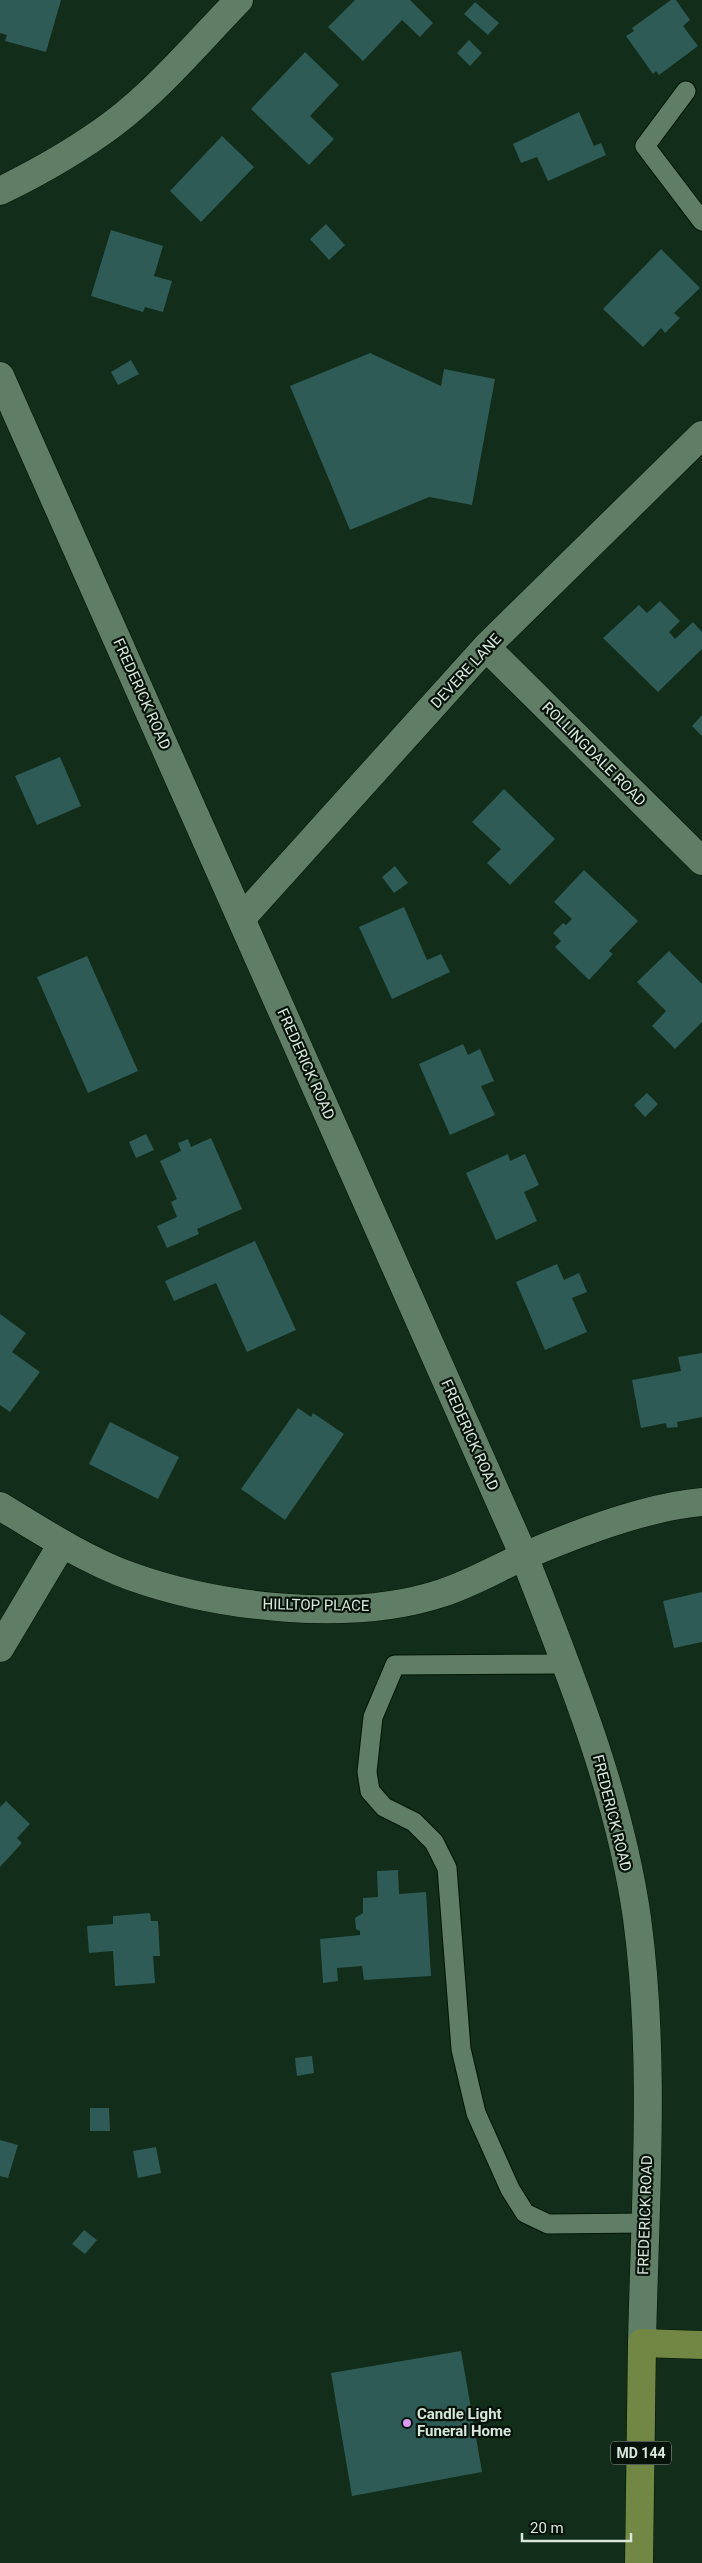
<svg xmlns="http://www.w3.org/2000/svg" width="702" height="2563" font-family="Roboto,sans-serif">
  <rect width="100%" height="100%" fill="#122d1a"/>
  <path fill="#2e5b55" d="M0,0H61L46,52L5,41L7,35L0,33Z
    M355,0H410L433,23L420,37L402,20L363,61L328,27Z
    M671,0H676L690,20L683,26L698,46L659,75L656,71L653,74L626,36L634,31L632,28Z
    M475,2L499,23L488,35L464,14Z
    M469,40L482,53L470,66L457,53Z
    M305,52L339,85L310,116L334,139L309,165L251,109Z
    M579,112L594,146L601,143L606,155L548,181L537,157L521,163L513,144Z
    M222,136L254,167L201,222L170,191Z
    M326,224L345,245L329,260L310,239Z
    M111,230L163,246L154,276L172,281L163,312L145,307L143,312L91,296Z
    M661,249L700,288L674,313L680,318L665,333L661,328L643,347L603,309Z
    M370,353L441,386L444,369L495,379L472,505L429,497L350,530L290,386Z
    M131,360L139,374L118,385L111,372Z
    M660,601L680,621L669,632L675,639L693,622L702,632V649L658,692L603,638L639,605L647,613Z
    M702,715V736L692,726Z
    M60,757L81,806L37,825L15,776Z
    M504,789L555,839L510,885L487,863L501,849L472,822Z
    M395,866L408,883L394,893L382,877Z
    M584,870L638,921L609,951L613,954L589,980L555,947L561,941L553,933L563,923L566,925L572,919L554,902Z
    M404,907L427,960L441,954L450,972L392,999L359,927Z
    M669,951L702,984V1022L675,1049L652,1026L666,1011L637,982Z
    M87,956L138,1071L88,1093L37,977Z
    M463,1044L468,1055L480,1049L494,1081L481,1086L495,1115L450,1135L419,1064Z
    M647,1093L658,1104L645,1117L634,1105Z
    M146,1134L154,1150L136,1158L129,1142Z
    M211,1138L242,1209L197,1229L199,1234L167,1248L157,1226L177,1217L171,1202L177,1199L160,1161L181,1151L178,1143L188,1139L191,1147Z
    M508,1154L510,1161L525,1154L539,1185L524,1192L537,1221L496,1240L466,1173Z
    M255,1241L296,1330L247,1352L216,1283L174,1301L165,1281Z
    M557,1264L564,1280L579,1273L587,1292L572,1298L587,1332L545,1350L516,1282Z
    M0,1314L26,1333L12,1352L40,1372L10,1412L0,1405Z
    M702,1353V1417L677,1422L678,1427L667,1428L666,1423L641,1428L632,1380L681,1371L678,1357Z
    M298,1408L311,1417L313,1413L344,1434L285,1520L241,1489Z
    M110,1422L179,1457L158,1499L89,1464Z
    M702,1592V1642L674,1648L663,1601Z
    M6,1801L30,1824L17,1838L22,1843L0,1867V1807Z
    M398,1870L399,1894L426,1892L431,1976L364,1980L362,1966L337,1968L338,1981L323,1983L320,1939L360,1935V1931L356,1929L355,1918L363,1913V1898L378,1897L377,1871Z
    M150,1913L151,1921H158L160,1956H153L155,1983L115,1986L113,1951L89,1953L87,1926L113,1924V1916Z
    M312,2056L314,2073L297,2076L295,2058Z
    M90,2108H109L110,2131H90Z
    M0,2140L18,2145L8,2178L0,2176Z
    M156,2147L161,2173L138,2178L133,2151Z
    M84,2230L97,2240L85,2254L72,2244Z
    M461,2351L482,2472L352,2496L331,2373Z"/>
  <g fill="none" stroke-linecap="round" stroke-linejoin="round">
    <g stroke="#001505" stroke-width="21">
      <path id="lane" d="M686,91L645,146L702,221
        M567,1664L395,1665L373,1717L367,1772L370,1791L384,1807L414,1822L434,1842L447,1868L461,2049L476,2113L510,2189L525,2213L548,2224L645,2223"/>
    </g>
    <g stroke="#001505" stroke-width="29">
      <path id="street" d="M0,191C41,171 78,150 114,123C160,88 199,41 239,0
        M486,647L702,861
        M242,918L486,647L702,435
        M0,1506C41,1531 84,1559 130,1576C219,1608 352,1623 442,1593C470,1584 496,1569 522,1557C575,1534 645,1507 702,1502
        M0,1648L62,1544"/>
    </g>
    <g stroke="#001505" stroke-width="29">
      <path id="secondary" d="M0,376L524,1556C570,1674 619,1792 637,1918C656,2059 645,2202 642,2343"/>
    </g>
    <g stroke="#001505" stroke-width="29">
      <path id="primary" d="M639,2563L642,2343L702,2345"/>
    </g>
    <use href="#lane" stroke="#607d66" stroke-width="19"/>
    <use href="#street" stroke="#607d66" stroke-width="28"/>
    <use href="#secondary" stroke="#607d66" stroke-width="28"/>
    <use href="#primary" stroke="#718743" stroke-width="28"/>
  </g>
  <circle fill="#dc99f4" stroke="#07130a" stroke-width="2" cx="407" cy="2423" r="5"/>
  <g text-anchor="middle" stroke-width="4.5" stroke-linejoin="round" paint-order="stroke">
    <rect fill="#07130a" stroke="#99a79c" stroke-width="1" x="611" y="2441.5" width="60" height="23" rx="4"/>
    <g font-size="14" font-weight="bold" fill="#d7e7da">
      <text x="641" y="2458">MD 144</text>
    </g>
    <g font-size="15" fill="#d7e7da" stroke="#07130a">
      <text transform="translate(466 671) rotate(-47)" y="5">DEVERE LANE</text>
      <text transform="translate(142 694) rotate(66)" y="5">FREDERICK ROAD</text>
      <text transform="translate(594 754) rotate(45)" y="5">ROLLINGDALE ROAD</text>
      <text transform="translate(306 1064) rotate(66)" y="5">FREDERICK ROAD</text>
      <text transform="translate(470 1435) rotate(66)" y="5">FREDERICK ROAD</text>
      <text transform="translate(316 1605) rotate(1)" y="5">HILLTOP PLACE</text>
      <text transform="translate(612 1813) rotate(76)" y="5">FREDERICK ROAD</text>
      <text transform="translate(645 2215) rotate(-88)" y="5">FREDERICK ROAD</text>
    </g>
    <g font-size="15" font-weight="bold" fill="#d7e7da" stroke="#07130a" text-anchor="start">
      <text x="417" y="2419">Candle Light<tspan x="417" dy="17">Funeral Home</tspan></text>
    </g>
  </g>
  <path d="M522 2533v8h109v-8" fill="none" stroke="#d7e7da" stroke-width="2.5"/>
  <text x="530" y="2533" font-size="15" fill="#d7e7da" stroke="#07130a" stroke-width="4" paint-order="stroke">20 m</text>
</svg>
